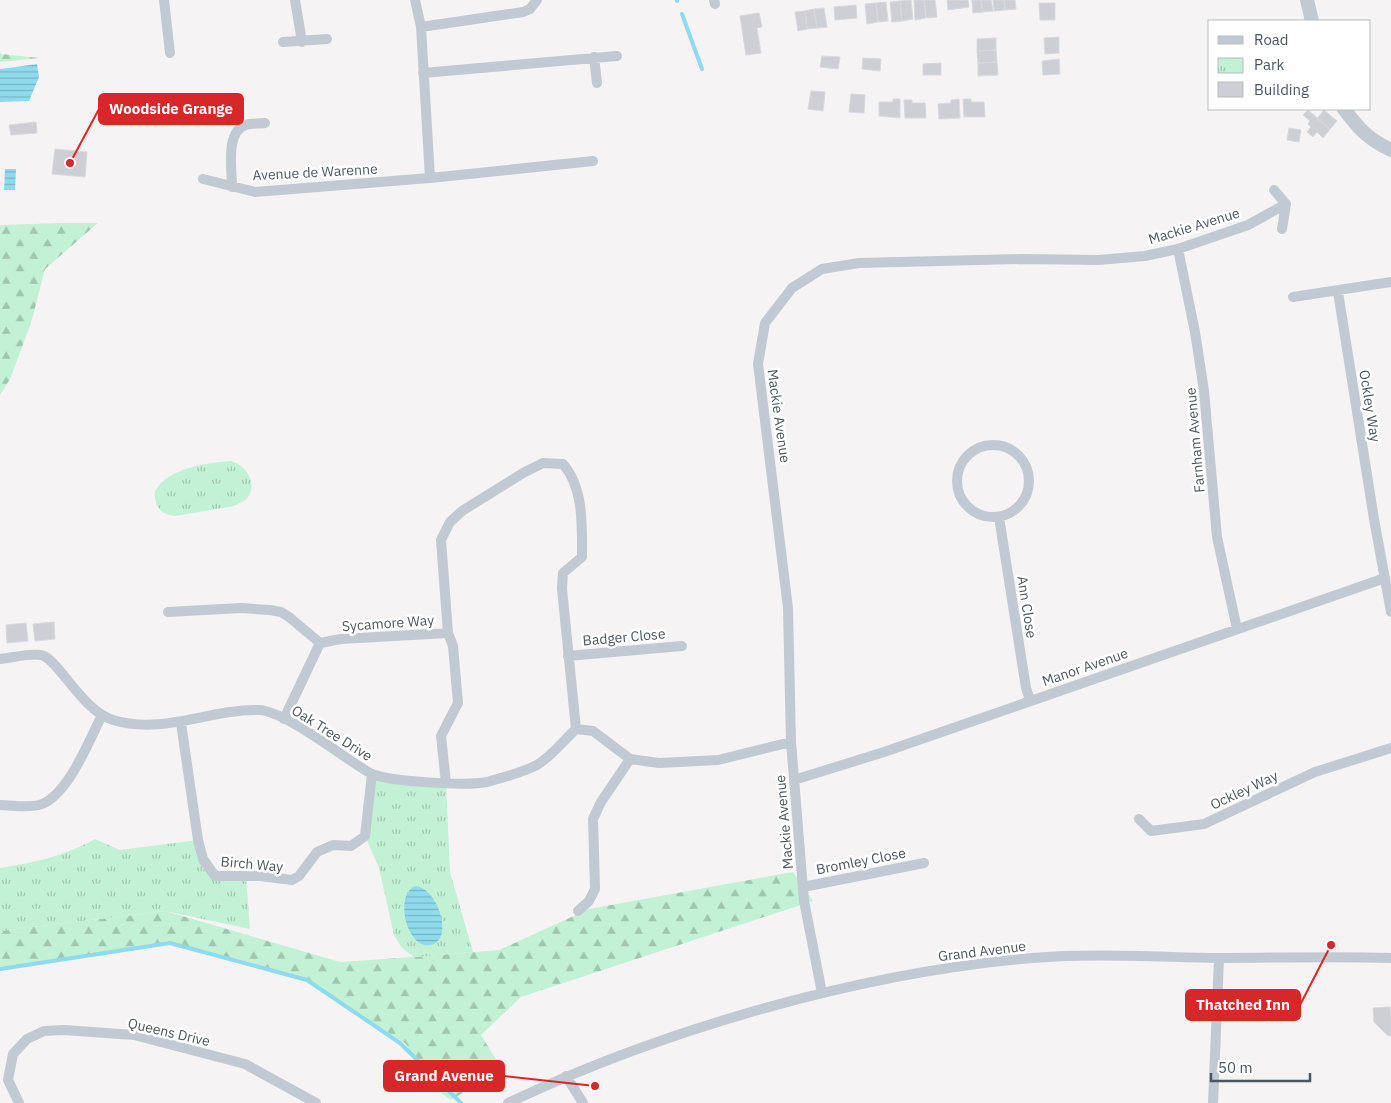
<svg xmlns="http://www.w3.org/2000/svg" width="1391" height="1103" font-family="'IBM Plex Sans',sans-serif">
  <defs>
    <pattern id="forest-firs" width="22" height="20" patternUnits="userSpaceOnUse" patternTransform="scale(1.25)"><rect width="22" height="20" fill="#c3f1d5"/><path d="M5 1l3.5 6h-7zM16 11l3.5 6h-7z" fill="#a0c6b0"/></pattern>
    <pattern id="park-tufts" width="24" height="20" patternUnits="userSpaceOnUse" patternTransform="scale(1.25)"><rect width="24" height="20" fill="#c3f1d5"/><path d="M3 7l-1-3M5 7V3M7 7l1-3M15 17l-1-3M17 17v-4M19 17l1-3" fill="none" stroke="#a0c6b0"/></pattern>
    <pattern id="water-rules" width="6" height="5" patternUnits="userSpaceOnUse" patternTransform="scale(1.25)"><rect width="6" height="5" fill="#90daee"/><path d="M0 2.5h6" fill="none" stroke="#78b4c4"/></pattern>
  </defs>
  <rect width="100%" height="100%" fill="#f5f3f3"/>
  <path fill="url(#forest-firs)" d="M0,51L1,54L39,58L0,62Z
    M61,223H98L45,269L31,323L10,379L0,395V225Z
    M793,872L813,901L521,997L481,1035L502,1069L451,1100L423,1080L406,1044L307,980L170,943L0,969V931L165,911L340,962L414,957L499,950L589,909Z"/>
  <path fill="url(#park-tufts)" d="M231,461C245,465 258,482 248,497C245,501 239,503 234,506L175,516C160,514 154,506 155,491C168,468 206,463 231,461Z
    M372,774L446,783L450,872L473,952L414,957L402,948L394,935L379,868L365,836Z
    M95,839L120,850L198,840L215,876H246L250,929L165,911L0,931V868C36,862 62,857 95,839Z"/>
  <path fill="url(#water-rules)" d="M37,64L39,77L29,101L0,102V69Z
    M5,169H16L15,190H4Z
    M415,886C437,887 455,939 431,945C408,951 393,896 415,886Z"/>
  <g fill="none" stroke-linecap="round" stroke-linejoin="round">
    <path stroke="#90daee" stroke-width="4" d="M677,0V1
      M682,14L702,69
      M0,969L170,943L307,980L400,1043L461,1103"/>
  </g>
  <path fill="#cdcfd5" stroke="#d7d9de" d="M911,0L913,19L902,21L900,1Z
    M914,0H924L926,18L915,20Z
    M924,0H935L937,17L926,18Z
    M947,0H968L969,7L948,10Z
    M972,0H981L983,12L973,13Z
    M981,0H991L993,11L983,12Z
    M993,0H1004L1005,10L994,11Z
    M1004,0H1015L1016,9L1005,10Z
    M900,1L902,21L892,22L890,2Z
    M886,2L888,21L878,22L876,3Z
    M876,3L878,22L867,24L865,4Z
    M1039,3H1055V20H1040Z
    M856,5L857,18L835,20L834,7Z
    M824,8L827,27L817,28L814,9Z
    M814,9L817,28L807,29L805,11Z
    M805,11L807,29L798,31L795,12Z
    M759,13L762,27L757,28L761,53L746,55L740,16Z
    M1059,37V53L1045,54L1044,38Z
    M996,38V50L977,51V39Z
    M996,50L997,62L978,63L977,51Z
    M822,56L840,57L838,69L820,67Z
    M863,58L881,59L880,71L862,69Z
    M1059,59L1060,74L1043,75L1042,61Z
    M997,62L998,75L978,76V63Z
    M941,63V75H923V64Z
    M811,91L825,92L823,111L808,109Z
    M851,94L865,95L864,113L849,112Z
    M893,99H900V118L879,116V102H893Z
    M959,99L960,118L939,119L938,104L951,103V100Z
    M963,99H971V102H984L985,117H964Z
    M904,100H912V103H925L926,118H905Z
    M1308,110L1330,129L1323,138L1317,132L1313,137L1307,132L1311,127L1308,124L1310,121L1303,115Z
    M1324,110L1337,121L1330,129L1317,119Z
    M36,122L37,133L11,135L9,125Z
    M1289,128L1301,130L1299,142L1287,140Z
    M55,149L87,152L85,177L52,174Z
    M54,622L55,639L35,641L33,624Z
    M26,623L28,641L7,643L6,625Z
    M1390,1007L1391,1017V1036L1387,1035L1374,1022L1373,1008Z"/>
  <g fill="none" stroke-linecap="round" stroke-linejoin="round">
    <path stroke="#c1cad2" stroke-width="10" d="M164,0L170,53
      M295,0L302,42
      M415,0L421,27L430,178
      M714,0L715,4
      M421,27L523,12L530,9L537,0
      M283,42L327,39
      M594,57L597,83
      M423,73L617,56
      M203,179L255,192L430,178L593,161
      M232,187C232,170 225,131 246,125C251,123 259,124 265,123
      M1282,229L1286,204
      M1178,249L1195,332L1204,391L1217,537L1237,629
      M1338,292L1374,519L1391,612
      M1293,297L1391,282
      M957 481a36 36 0 1 1 72 0a36 36 0 1 1-72 0Z
      M999,517L1026,688L1030,700
      M168,612L241,608L270,610L281,612L289,617L320,643
      M448,633L441,540L450,522L462,511L523,473L543,463L563,464C584,488 582,526 582,557L563,573L562,589L576,729
      M568,656L682,646
      M0,659C12,658 29,653 41,655C57,657 82,711 113,720C163,735 210,709 259,710C286,711 345,759 370,773C388,782 467,786 487,782C502,778 523,772 537,765C552,756 563,741 576,729L593,731L630,759L659,763L718,760L791,742
      M284,719L320,643L341,639L448,633L453,646L458,703L441,736L446,783
      M181,723L198,840L203,859L215,876H260L292,880L299,876L317,852L333,845L351,846L365,836L372,774
      M794,780L884,752L1385,578
      M0,805C12,805 27,808 39,805C67,798 90,739 102,715
      M1139,819L1151,831L1204,824L1315,772L1391,748
      M803,887L924,863
      M578,911L589,901L595,889L593,819L601,802L630,759
      M822,993L804,901L791,742L788,608L758,364L765,323L792,288L822,269L859,263L1022,259L1098,260L1145,256L1178,249L1248,225L1286,204L1274,190
      M566,1076L583,1103
      M19,1103L8,1080L13,1054L27,1039L44,1031L64,1030L134,1035L245,1064L316,1103
      M508,1103C665,1029 859,973 1032,958C1094,953 1156,957 1218,958C1276,958 1333,956 1391,958
      M1213,1103L1219,958"/>
    <path stroke="#c1cad2" stroke-width="14" d="M1307,0L1312,21
      M1344,109C1359,129 1368,139 1391,150"/>
  </g>
  <g text-anchor="middle" stroke-width="5" stroke-linejoin="round" paint-order="stroke">
    <g font-size="14" fill="#4a5661" stroke="#fff">
      <text transform="translate(315 172) rotate(-3)" y="5">Avenue de Warenne</text>
      <text transform="translate(1194 226) rotate(-17)" y="5">Mackie Avenue</text>
      <text transform="translate(1370 406) rotate(81)" y="5">Ockley Way</text>
      <text transform="translate(779 416) rotate(82)" y="5">Mackie Avenue</text>
      <text transform="translate(1195 440) rotate(-95)" y="5">Farnham Avenue</text>
      <text transform="translate(1027 607) rotate(81)" y="5">Ann Close</text>
      <text transform="translate(388 623) rotate(-4)" y="5">Sycamore Way</text>
      <text transform="translate(624 637) rotate(-5)" y="5">Badger Close</text>
      <text transform="translate(1085 667) rotate(-19)" y="5">Manor Avenue</text>
      <text transform="translate(332 733) rotate(32)" y="5">Oak Tree Drive</text>
      <text transform="translate(1244 790) rotate(-25)" y="5">Ockley Way</text>
      <text transform="translate(784 822) rotate(-95)" y="5">Mackie Avenue</text>
      <text transform="translate(861 861) rotate(-11)" y="5">Bromley Close</text>
      <text transform="translate(252 864) rotate(5)" y="5">Birch Way</text>
      <text transform="translate(982 951) rotate(-7)" y="5">Grand Avenue</text>
      <text transform="translate(169 1032) rotate(13)" y="5">Queens Drive</text>
    </g>
  </g>
  <path fill="none" stroke="#d62828" stroke-width="2" d="M70 163L99 109M1331 945L1300 1005M595 1086L504 1076"/>
  <g fill="#d62828" stroke="#fff" stroke-width="2">
    <circle cx="70" cy="163" r="5"/>
    <circle cx="1331" cy="945" r="5"/>
    <circle cx="595" cy="1086" r="5"/>
  </g>
  <g fill="#d62828" stroke="#d62828" stroke-width="2">
    <rect x="99" y="94" width="144" height="30" rx="5"/>
    <rect x="1186" y="990" width="114" height="30" rx="5"/>
    <rect x="384" y="1061" width="120" height="30" rx="5"/>
  </g>
  <g font-size="15" text-anchor="middle" font-weight="bold" fill="#fff">
    <text x="171" y="114">Woodside Grange</text>
    <text x="1243" y="1010">Thatched Inn</text>
    <text x="444" y="1081">Grand Avenue</text>
  </g>
  <rect x="1208" y="20" width="162" height="90" fill="#ffffff" stroke="#b7bbc0"/>
  <rect x="1218" y="36" width="25" height="8" fill="#c1cad2" stroke="#b7bbc0"/>
  <text x="1254" y="45" font-size="15" fill="#4a5661">Road</text>
  <rect x="1218" y="58" width="25" height="15" fill="url(#park-tufts)" stroke="#b7bbc0"/>
  <text x="1254" y="70" font-size="15" fill="#4a5661">Park</text>
  <rect x="1218" y="82" width="25" height="15" fill="#cdcfd5" stroke="#b7bbc0"/>
  <text x="1254" y="95" font-size="15" fill="#4a5661">Building</text>
  <path d="M1211 1073v8h99v-8" fill="none" stroke="#4a5661" stroke-width="2.5"/>
  <text x="1218" y="1073" font-size="15" fill="#4a5661" stroke="#ffffff" stroke-width="4" paint-order="stroke">50 m</text>
</svg>
